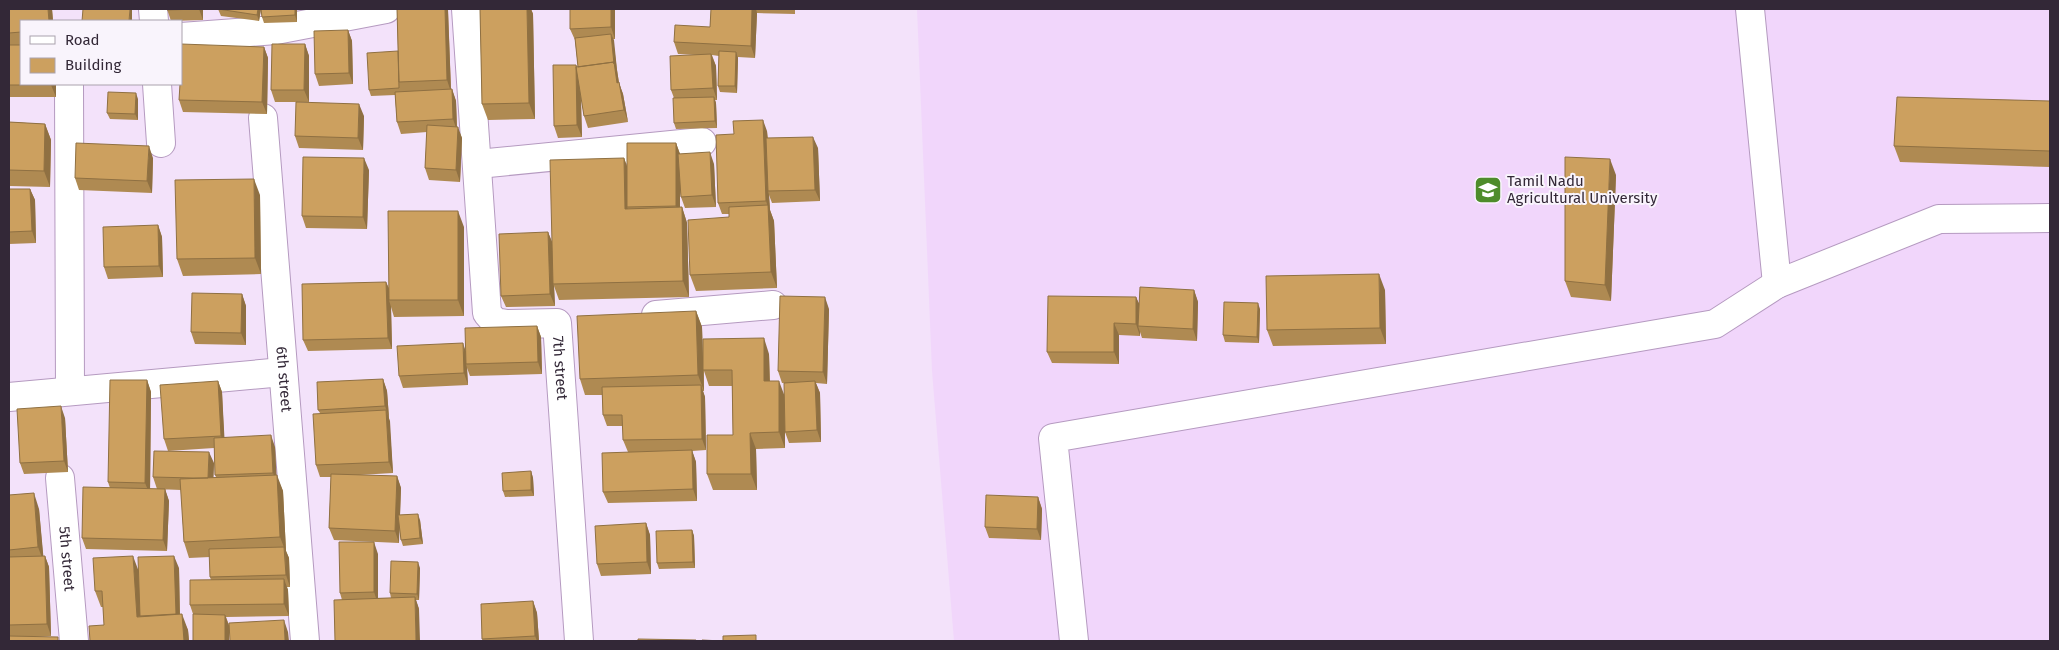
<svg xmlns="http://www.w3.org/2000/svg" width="2059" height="650" font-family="'Fira Sans',sans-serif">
  <rect width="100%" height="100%" fill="#f3e2fa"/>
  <path fill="#f1d6fb" d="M917,9H2050V641H954L932,371Z"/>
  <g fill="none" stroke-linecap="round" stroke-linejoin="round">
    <g stroke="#b59ac0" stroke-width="30">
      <g id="minor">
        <path d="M153,9L154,21"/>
        <path id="s1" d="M466,9L487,313L495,322L507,324L557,323L579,641"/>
        <path d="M1750,9L1777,284"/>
        <path d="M181,37L276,30L386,9"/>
        <path d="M157,84L161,143"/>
        <path d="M69,85L70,391"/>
        <path id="s2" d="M263,118L305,641"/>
        <path d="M478,164L702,142"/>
        <path d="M656,315L773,305"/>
        <path d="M9,397L283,372"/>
        <path id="s3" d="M60,478L74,641"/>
        <path d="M1074,641L1053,438L1715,324L1777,284L1939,219L2050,218"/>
      </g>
    </g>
    <use href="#minor" stroke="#fff" stroke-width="28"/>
  </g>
  <path fill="#af8a52" d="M9,9H52L53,21H21V84H56V97H9Z
    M167,9H203V20L171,21Z
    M218,9H261L259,21L221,16Z
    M261,9H297V22L264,23L262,17Z
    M309,9H324L309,10Z
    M397,9H448L451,89H452L456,101L457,127L462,138L460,182L429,180L425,168L427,132L401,134L397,122L395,95L371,96L369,90L398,53Z
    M480,9H531L533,14L535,119L488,120L482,104Z
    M570,9H615V39H613L617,70L619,83L623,94L628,122L588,128L584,116L581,95L582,137L558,138L554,126L576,65L577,67H578L575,40L570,29Z
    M711,9H795V14L757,13L755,58L738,57L737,93L720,92L718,86L719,56L712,55L716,66L717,100H715L716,103L717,128L676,129L674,123V98L671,90L697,55L678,54L674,42L710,27Z
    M348,30L352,41L353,84L319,86L315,74Z
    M305,44L309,56V102H275L271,90Z
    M264,47L268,58L267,114L183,112L179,100Z
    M138,99V120L110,119L107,113Z
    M2050,101V167L1900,162L1894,146Z
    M364,116L363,150L299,148L295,136Z
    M9,122L45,124L51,140L50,187L9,186Z
    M767,131L768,138L818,148L820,201L772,203L769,195L770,210L774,221L777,288L696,291L690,275L729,217V214H722L718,203L734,134Z
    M676,143L680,154L714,164L716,207L685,208L681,197L680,191V207H682L687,223L689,297L559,300L554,286L555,306L506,307L501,296L548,232L552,243L624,158L627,166Z
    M153,158L152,193L79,190L75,178Z
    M369,170L367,229L306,228L302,216Z
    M1616,175L1611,301L1571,297L1565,281Z
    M9,189H30L35,200L36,243L9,244Z
    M260,195L261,274L183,276L177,259Z
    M158,225L162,237L163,277L108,279L104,267Z
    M464,227V316L394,317L391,307L392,349L308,351L303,340L386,282L389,288Z
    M1194,290L1198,302L1197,341L1142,338L1140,332V336L1119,335V364L1052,363L1047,352L1136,297L1139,304Z
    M1385,290L1386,344L1273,346L1267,330Z
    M242,294L246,306V345L195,344L191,332Z
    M829,309L827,384L816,383L820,393L821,442L789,443L785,432V420V448L756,449L757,490H713L707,474L733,435L732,386H709L704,371V391H703L705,397L706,450L692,451L696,462L697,501L608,503L603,492L628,452L623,440V426H607L603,415L602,395H585L580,379L696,311L702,327L703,362L769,354L770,381L784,396L788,383H782L778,371Z
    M1260,309L1259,343L1225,342L1223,335Z
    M537,326L541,337L542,374L470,376L467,368L468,385L403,388L399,376L465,351Z
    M383,379L387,391L393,473L359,475L397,476L401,488L400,515L420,520L423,544L403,546L401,540L399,527V543L334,540L329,528L331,477H320L316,465L320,413L318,410Z
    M147,380L151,392L150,489H165L169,501L167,551L86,549L82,538L110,488L108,482Z
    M218,381L222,392L224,437L275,447L276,475L283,491L286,551L289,558L290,587H287L288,590L289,616L226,617L229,625L288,632L229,631V641L193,614L190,605L211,580L210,577V557L189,558L184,542L181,490L157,489L153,477L214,463L213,478L216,477L215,475L214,448L168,451L164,439Z
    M65,418L68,472L24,474L20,463Z
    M531,471L533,478L534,496L505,497L503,491Z
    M9,495L39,509L43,556H45L49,567L51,636L29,637L9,641Z
    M1038,497L1042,509L1041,540L989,538L985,527Z
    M646,523L650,535L651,574L601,576L597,564Z
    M692,530L694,536L695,568L659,569L657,563Z
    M378,554V598H391L390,593L420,568L419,600H416L419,609L342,600L340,593Z
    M179,568L180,614L188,630L189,641H90L104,625L103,607H101L95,591L139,570Z
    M533,601L537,613L539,641H483L482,639Z"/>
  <path fill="#8f7042" d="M48,9H52L53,21H49Z
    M130,9H132V21H129Z
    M199,9H203V20Z
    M258,9H261L259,21L257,15Z
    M295,9H297V22L295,15Z
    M445,9H448V11L451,92L447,80Z
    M527,9H531L533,14L535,119L529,103Z
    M611,9H615V39L611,27Z
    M752,9H756L757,13L755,58L751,46Z
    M348,30L352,41L353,84L349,73Z
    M611,34L614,40L617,70L619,83L623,94L628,122L624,110L617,83L614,62Z
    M305,44L309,56V102L304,90Z
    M264,47L268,58L267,114L262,102Z
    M736,52L738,58L737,93L735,86Z
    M711,54L716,66L717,100L713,88Z
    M576,65L580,76L582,137L577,125Z
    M51,84H56V97L51,85Z
    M452,89L456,101L457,131L453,119Z
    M136,93L138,99V120L135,114Z
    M714,97L716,103L717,128L715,121Z
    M359,104L364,116L363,150L358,138Z
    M763,120L767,131L769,191H768L769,195L770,210L774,221L777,288L771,272L768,207L766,201Z
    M45,124L51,140L50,187L44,171Z
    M458,127L462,138L460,182L456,170Z
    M813,137L818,148L820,201L815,190Z
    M676,143L680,154V218L676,206Z
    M149,146L153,158L152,193L147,181Z
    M710,152L714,164L716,207L712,195Z
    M364,158L369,170L367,229L363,217Z
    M624,158L630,175L627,207L631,216L625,209Z
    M1610,159L1616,175L1611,301L1605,285Z
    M254,179L260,195L261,274L255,258Z
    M30,189L35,200L36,243L32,231Z
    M682,207L687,223L689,297L683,281Z
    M458,211L464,227V316L458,300Z
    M158,225L162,237L163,277L159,266Z
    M548,232L553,244V284L554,286L555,306L550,294Z
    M1379,274L1385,290L1386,344L1380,328Z
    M386,282L391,294L389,300L391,307L392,349L388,338Z
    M1194,290L1198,302L1197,341L1193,329Z
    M242,294L246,306V345L241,333Z
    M825,297L829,309L827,384L823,372Z
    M1136,297L1141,308L1138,326L1140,332V336L1136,324Z
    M1258,303L1260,309L1259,343L1257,337Z
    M696,311L702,327L704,391L698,375Z
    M1114,323L1119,335V364L1114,352Z
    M537,326L541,337L542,374L538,362Z
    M764,338L769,354L770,397L764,381Z
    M463,343L467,355L466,364L467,368L468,385L464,373Z
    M383,379L387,391L389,418L385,406Z
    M147,380L151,392L150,495L145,483Z
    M218,381L222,392L225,448L221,436Z
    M779,381L785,397V448L779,432Z
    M815,381L820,393L821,442L817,430Z
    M701,385L705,397L706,450L702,439Z
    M61,406L65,418L68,472L64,461Z
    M386,410L390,421L393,473L389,462Z
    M9,411L10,415L9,456Z
    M750,433L756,449L757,490L751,474Z
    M271,435L275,447L277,484L273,473Z
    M692,450L696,462L697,501L693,489Z
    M209,452L214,463L213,491L208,479Z
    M531,471L533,478L534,496L531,490Z
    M277,475L283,491L286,551L289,558L290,587L286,575L285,550L280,537Z
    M397,476L401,488L399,543L395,531Z
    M165,489L169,501L167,551L163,540Z
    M34,493L39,509L44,563L38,547Z
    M1038,497L1042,509L1041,540L1037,529Z
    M418,514L420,520L423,544L420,538Z
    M646,523L650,535L651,574L647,562Z
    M692,530L694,536L695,568L693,562Z
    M374,542L378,554V604L374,592Z
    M45,556L49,567L51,636L47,624Z
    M133,556L139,572L142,616L137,617Z
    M174,556L179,568L180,627L176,615Z
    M418,562L420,568L419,600L417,594Z
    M284,579L288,590L289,616L284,604Z
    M415,597L419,609L420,641H416Z
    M533,601L537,613L539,641H537L535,636Z
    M182,614L188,630L189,641H184Z
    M225,615L229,626V641H225Z
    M284,620L288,632L289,641H285Z"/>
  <path fill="#cca05f" stroke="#8f7042" d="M9,9H48L49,21H21V32L9,33Z
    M83,9H130L129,21H82Z
    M167,9H199L167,10Z
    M219,9H258L257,15L218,9Z
    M261,9H295V15L262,17Z
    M397,9H445L447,80L399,82Z
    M480,9H527L529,103L482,104Z
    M570,9H611V27L570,29Z
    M711,9H752L751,46L674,42L675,25L710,27Z
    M348,30L349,73L315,74L314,31Z
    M611,34L614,64V62L578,67L575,38Z
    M181,44L264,47L262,102L179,100L180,84H181Z
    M272,44H305L304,90H271Z
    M9,45H21V84H51V85H9Z
    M398,51L399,88L369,90L367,53Z
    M719,51L736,52L735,86H718Z
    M711,54L713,88L671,90L670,56Z
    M614,62L617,83L619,82L624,110L584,116L576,67Z
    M553,65H576L577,125L554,126Z
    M452,89L453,119L397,122L395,92Z
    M108,92L136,93L135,114L107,113Z
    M714,97L715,121L674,123L673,98Z
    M1897,97L2050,101V151L1894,146Z
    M296,102L359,104L358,138L295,136Z
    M763,120L766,201L718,203L716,135L734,134L733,121Z
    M9,122L45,124L44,171L9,170Z
    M427,125L458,127L456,170L425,168Z
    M813,137L815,190L768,191L766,138Z
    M76,143L149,146L147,181L75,178Z
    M627,143H676V206L627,207Z
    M710,152L712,195L681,197L678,154Z
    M303,157L364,158L363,217L302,216Z
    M1565,157L1610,159L1605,285L1565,281Z
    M624,158L625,209L682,207L683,281L553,284L550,160Z
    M254,179L255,258L177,259L175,180Z
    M9,189H30L32,231L9,232Z
    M768,205L771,272L690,275L688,220L729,217V207Z
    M388,211H458V300H389Z
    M158,225L159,266L104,267L103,227Z
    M548,232L550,294L501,296L499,234Z
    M1379,274L1380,328L1267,330L1266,276Z
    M386,282L388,338L303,340L302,284Z
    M1140,287L1194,290L1193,329L1138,326Z
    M192,293L242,294L241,333L191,332Z
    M780,296L825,297L823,372L778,371Z
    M1048,296L1136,297V324L1114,323V352H1047Z
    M1224,302L1258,303L1257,337L1223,335Z
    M696,311L698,375L580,379L577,316Z
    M537,326L538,362L466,364L465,328Z
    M764,338V381H779V432L750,433L751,474H707V435H733L732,370H703V339Z
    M463,343L464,373L399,376L397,346Z
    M383,379L385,406L318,410L317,382Z
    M110,380H147L145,483L108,482Z
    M218,381L221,436L164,439L160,385Z
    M815,381L817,430L785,432L784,383Z
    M701,385L702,439L623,440L622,415H603L602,387Z
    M61,406L64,461L20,463L17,409Z
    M386,410L389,462L316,465L313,414Z
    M271,435L273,473L215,475L214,438Z
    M692,450L693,489L603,492L602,453Z
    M154,451L209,452L208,478H193L153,477Z
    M531,471V490L503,491L502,473Z
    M331,474L397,476L395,531L329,528Z
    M277,475L280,537L184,542L180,479Z
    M83,487L165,489L163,540L82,538Z
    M34,493L38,547L9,550V495Z
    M986,495L1038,497L1037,529L985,527Z
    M418,514L420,538L401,540L398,515Z
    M646,523L647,562L597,564L595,526Z
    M692,530L693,562L657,563L656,531Z
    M339,542H374V592L340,593Z
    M284,547L286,575L210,577L209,549Z
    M45,556L47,624L9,625V557Z
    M133,556L137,617L182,614L184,641H90L89,626L104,625L102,591H95L93,558Z
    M174,556L176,614L140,616L138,557Z
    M391,561L418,562L417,594L390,593Z
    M284,579V604L190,605V580Z
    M415,597L416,641H335L334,600Z
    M533,601L535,636L482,639L481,604Z
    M193,614L225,615V641H193Z
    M284,620L285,641H230L229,623Z
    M756,635V641H723V636Z
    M9,636L58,637V641H9Z
    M638,639L696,640V641H638Z
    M702,640L722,641H702Z"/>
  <defs>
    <g id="university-square" transform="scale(1.4375)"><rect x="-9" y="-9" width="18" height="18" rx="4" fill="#4e8c2b" stroke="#f9f4fc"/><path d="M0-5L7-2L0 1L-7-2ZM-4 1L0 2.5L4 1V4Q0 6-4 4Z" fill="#fff"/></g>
  </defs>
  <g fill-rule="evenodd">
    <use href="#university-square" x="1488" y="190"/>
  </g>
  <g text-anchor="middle" stroke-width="4" stroke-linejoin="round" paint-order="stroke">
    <g font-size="15" fill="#332837" stroke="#f9f4fc" text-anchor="start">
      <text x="1507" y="186">Tamil Nadu<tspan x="1507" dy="17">Agricultural University</tspan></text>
    </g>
    <g font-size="15" fill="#332837" stroke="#f9f4fc">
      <text dy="5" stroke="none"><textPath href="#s1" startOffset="424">7th street</textPath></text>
      <text dy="5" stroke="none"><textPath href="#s2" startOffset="262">6th street</textPath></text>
      <text dy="5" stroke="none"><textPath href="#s3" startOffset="81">5th street</textPath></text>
    </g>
  </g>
  <rect width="2059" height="650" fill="none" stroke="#332837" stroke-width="20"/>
  <rect x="20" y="20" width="162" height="65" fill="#f9f4fc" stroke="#aaa2ad"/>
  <rect x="30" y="36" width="25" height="8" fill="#ffffff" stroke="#aaa2ad"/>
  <text x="65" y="45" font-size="15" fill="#332837">Road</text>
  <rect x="30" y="58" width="25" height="15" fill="#cca05f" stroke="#aaa2ad"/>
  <text x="65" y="70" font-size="15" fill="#332837">Building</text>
</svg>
